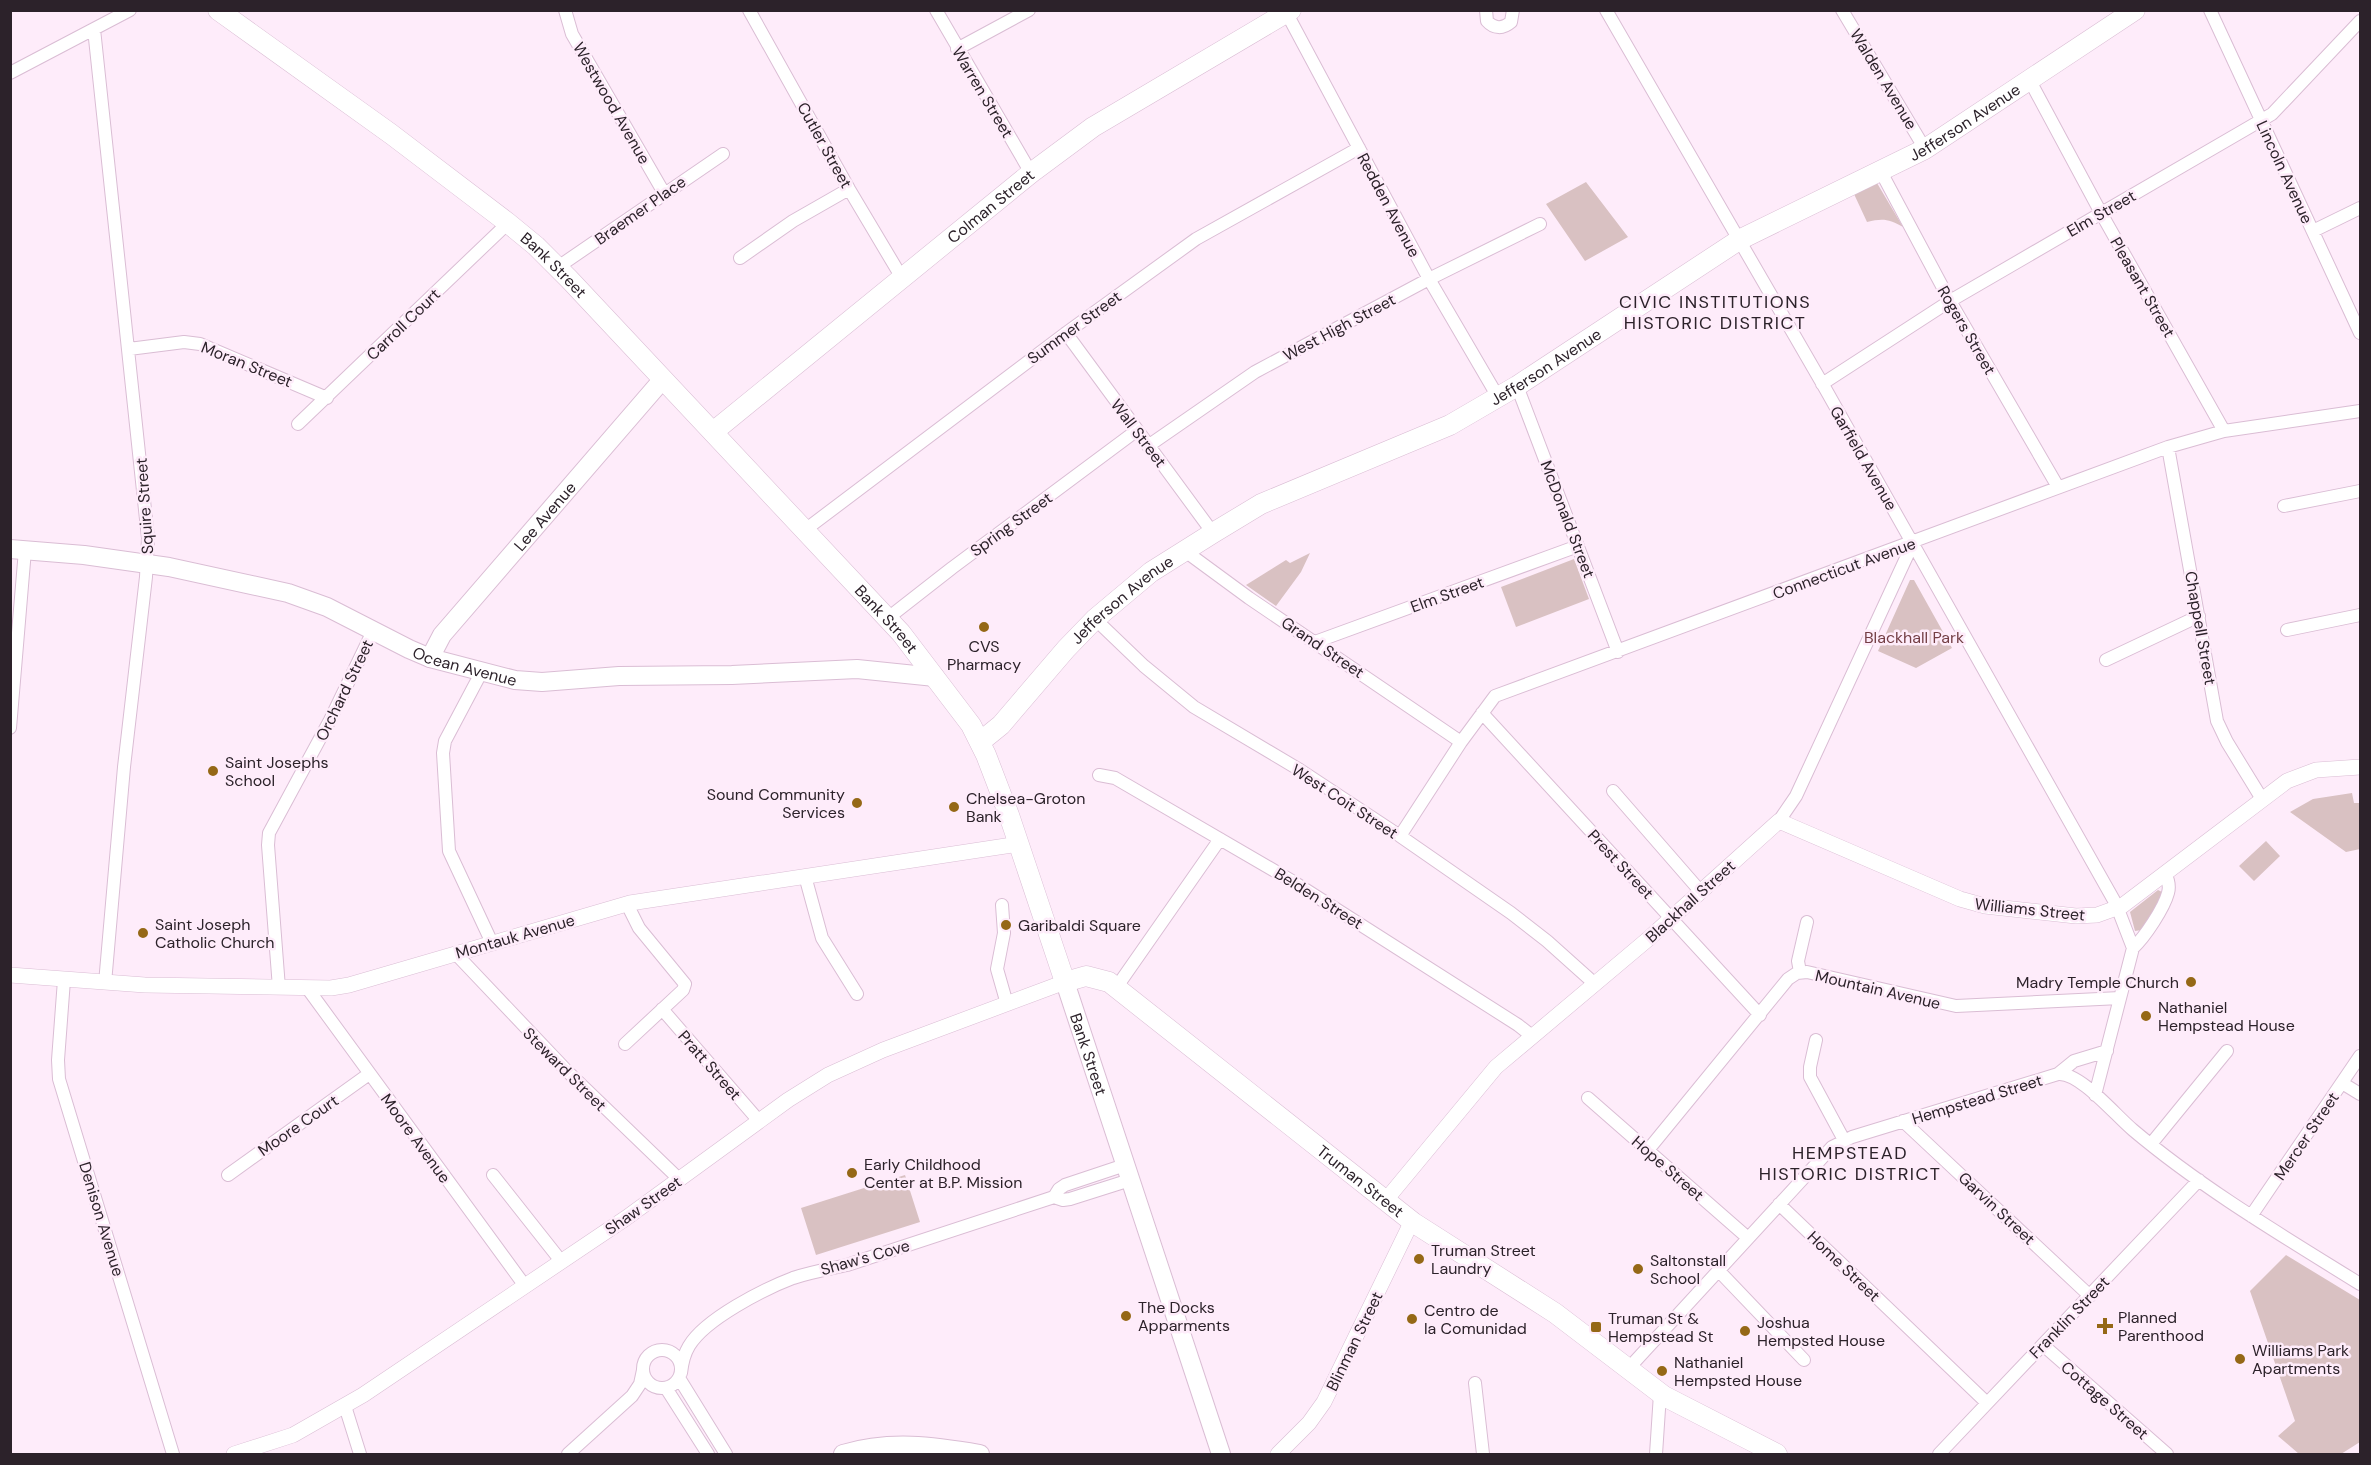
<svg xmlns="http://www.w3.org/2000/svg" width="2371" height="1465" font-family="'DM Sans',sans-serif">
  <rect width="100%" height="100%" fill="#feecfa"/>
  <path fill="#d9c1c2" d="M1586,182L1628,237L1585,261L1546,204Z
    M1877,183L1903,227C1889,219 1883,218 1867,222L1854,194Z
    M1310,553L1301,572L1276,606L1246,585L1286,560L1290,563Z
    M1574,559L1589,599L1516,627L1501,587Z
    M1910,580H1914L1952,648L1916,668L1878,651Z
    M2352,793L2354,803H2360V849L2346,852L2290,812L2313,799Z
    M2266,841L2280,856L2254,881L2239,866Z
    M2158,890L2162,892L2163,895L2142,930L2135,931L2130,912Z
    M905,1175L920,1222L816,1255L801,1208Z
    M2286,1255L2360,1300V1442L2341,1454H2299L2278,1436L2295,1421L2250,1291Z"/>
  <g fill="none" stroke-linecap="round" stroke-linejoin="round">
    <g stroke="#dabdd4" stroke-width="14">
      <path id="minor" d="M565,10L572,34L664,193
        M749,10L849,189L902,278
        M936,10L1031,173
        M1285,10L1429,279L1498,397
        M1486,10L1487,21C1494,29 1503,29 1511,22L1513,10
        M1606,10L1826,390L2116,904L2133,948
        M1842,10L1925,149
        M2210,10L2360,333
        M94,29L148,538L146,577L124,767L105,983
        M957,49L1029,10
        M10,73L130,10
        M2029,79L2101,213L2224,431
        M1880,170L1950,301L2058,487
        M2313,231L2360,208
        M740,258L793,221L849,189
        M558,267L723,154
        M1066,333L1213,533
        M129,349L184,342L200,344L327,398
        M1822,384L1950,301L2272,114L2360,21
        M1517,386L1618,652
        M298,424L508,223
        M1148,446L1255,372L1429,279L1540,224
        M2168,447L2217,721L2227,742L2262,799
        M2284,506L2360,491
        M805,530L1066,333L1196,239L1359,148
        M1185,551L1249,598L1461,742
        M888,618L952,568L1136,431
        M1095,619L1144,666L1194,707L1300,770L1400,836L1511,913L1547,941L1595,984
        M2287,630L2360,615
        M1315,642L1578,546
        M2106,660L2199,616
        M481,673L445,741L443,753L449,851L492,943
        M1482,713L1760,1015
        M10,728L25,550
        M1099,775L1115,778L1292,881L1518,1025L1532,1036
        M1613,791L1701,892
        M1779,821L1796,796L1913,543
        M1400,836L1461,742L1495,696L2168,447L2224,431L2360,411
        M805,876L822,938L857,994
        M1002,905L1004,933L997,969L1007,1004
        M456,954L567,1071L679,1179
        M1800,972L1798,961L1807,922
        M64,980L58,1060L59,1079L173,1454
        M279,988L268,845L269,833L330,720L373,631
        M1116,988L1220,839
        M308,989L525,1286
        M662,1009L759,1121
        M1816,1040L1810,1067V1077L1844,1140
        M625,1044L683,990L685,984L639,928L627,904
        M2058,1074L2074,1061L2107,1051
        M2342,1083L2360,1094
        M2095,1095L2133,948C2145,937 2164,908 2168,893C2170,886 2168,879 2165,873
        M1588,1098L1748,1238
        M1903,1121L2090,1296
        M2151,1144L2227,1051
        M1648,1150L1788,979L1797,973L1807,972L1956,1006L2120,998
        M228,1175L369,1074
        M493,1175L561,1261
        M1054,1197L1059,1189L1065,1185L1125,1165
        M1779,1204L1987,1403
        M2251,1216L2360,1056
        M1718,1270L1804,1360
        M2043,1345L2167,1454
        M643 1369a19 19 0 1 1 38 0a19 19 0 1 1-38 0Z
        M1628,1369L1832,1147L1852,1137L2058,1074C2080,1072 2115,1115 2133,1130C2203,1189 2283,1236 2360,1284
        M681,1373C682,1364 684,1354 689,1346C705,1319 764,1289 793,1278C811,1272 829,1269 847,1265L1054,1197L1063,1200L1070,1199L1130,1180
        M679,1378L726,1454
        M1475,1383L1483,1454
        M666,1388L708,1454
        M345,1406L360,1454
        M568,1454L632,1396L640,1384L643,1370
        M1656,1454L1660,1394
        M1939,1454L2199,1180"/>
    </g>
    <g stroke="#dabdd4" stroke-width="16">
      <path id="tertiary" d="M10,975L145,985L331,988L349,985L630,903L1019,844
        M1385,1201L1496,1067L1647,940L1779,821L1960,899L1985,906L2076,916L2097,915L2122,906L2287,781L2316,770L2360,767
        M234,1454L293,1435L363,1395L626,1218L788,1100L828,1075L883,1050L1065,982
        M1278,1454L1309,1423L1324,1402L1412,1221"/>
    </g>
    <g stroke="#dabdd4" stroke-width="20">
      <g id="secondary">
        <path id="s1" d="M10,549L84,555L169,567L288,593L327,607L409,649L430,658L515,680L542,682L619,676L732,675L857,669L935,677"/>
        <path id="s2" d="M430,658L442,635L663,379"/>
        <path id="s3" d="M1065,982L1221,1454"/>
        <path d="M843,1454C890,1440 933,1446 980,1454"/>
      </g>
    </g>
    <g stroke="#dabdd4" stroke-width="21">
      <g id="primary">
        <path id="s4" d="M218,10L391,134L508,223L536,246L569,279L901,633L971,725L986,755L1009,815L1065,982L1086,976L1109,982L1414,1223L1555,1313L1664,1396L1777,1454"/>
        <path id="s5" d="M713,432L1031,173L1093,127L1291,10"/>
        <path id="s6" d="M980,742L1001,725L1066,649L1095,619L1151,572L1213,533L1261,504L1450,425L1517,386L1739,240L1925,149L2135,10"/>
      </g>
    </g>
    <use href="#minor" stroke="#fff" stroke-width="12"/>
    <use href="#tertiary" stroke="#fff" stroke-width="15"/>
    <use href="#secondary" stroke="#fff" stroke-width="18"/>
    <use href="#primary" stroke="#fff" stroke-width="20"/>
  </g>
  <g fill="#956816" stroke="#feecfa" stroke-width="2">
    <circle cx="984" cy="627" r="6"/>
    <circle cx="213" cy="771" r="6"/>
    <circle cx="857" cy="803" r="6"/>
    <circle cx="954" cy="807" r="6"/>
    <circle cx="1006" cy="925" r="6"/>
    <circle cx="143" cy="933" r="6"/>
    <circle cx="2191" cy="982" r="6"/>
    <circle cx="2146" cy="1016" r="6"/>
    <circle cx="852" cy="1173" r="6"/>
    <circle cx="1419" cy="1259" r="6"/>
    <circle cx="1638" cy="1269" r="6"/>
    <circle cx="1126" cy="1316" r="6"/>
    <circle cx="1412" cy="1319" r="6"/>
    <path d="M2102 1317h6v6h6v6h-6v6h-6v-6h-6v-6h6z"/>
    <rect x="1590" y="1321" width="12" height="12" rx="3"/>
    <circle cx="1745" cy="1331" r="6"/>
    <circle cx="2240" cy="1359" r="6"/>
    <circle cx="1662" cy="1371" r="6"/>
  </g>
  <g text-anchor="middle" stroke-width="5" stroke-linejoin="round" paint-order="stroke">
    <g font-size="16" fill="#2c222a" stroke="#feecfa">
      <text transform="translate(1884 79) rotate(59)" y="6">Walden Avenue</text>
      <text transform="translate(983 92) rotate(59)" y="6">Warren Street</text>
      <text transform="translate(612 103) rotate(60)" y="6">Westwood Avenue</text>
      <text dy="6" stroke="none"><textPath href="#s6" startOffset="1174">Jefferson Avenue</textPath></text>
      <text transform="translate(825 145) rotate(61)" y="6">Cutler Street</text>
      <text transform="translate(2285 172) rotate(65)" y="6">Lincoln Avenue</text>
      <text transform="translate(1389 205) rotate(62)" y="6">Redden Avenue</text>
      <text dy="6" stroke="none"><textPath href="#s5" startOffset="358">Colman Street</textPath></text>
      <text transform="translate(640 210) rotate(-35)" y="6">Braemer Place</text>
      <text transform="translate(2101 213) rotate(-30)" y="6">Elm Street</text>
      <text dy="6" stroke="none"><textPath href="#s4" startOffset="422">Bank Street</textPath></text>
      <text transform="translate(2143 287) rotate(60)" y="6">Pleasant Street</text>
      <text transform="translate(403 324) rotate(-44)" y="6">Carroll Court</text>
      <text transform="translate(1074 327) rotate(-36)" y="6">Summer Street</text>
      <text transform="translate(1339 327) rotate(-28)" y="6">West High Street</text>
      <text transform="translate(1967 330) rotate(60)" y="6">Rogers Street</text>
      <text transform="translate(247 364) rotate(22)" y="6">Moran Street</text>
      <text dy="6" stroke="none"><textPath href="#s6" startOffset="688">Jefferson Avenue</textPath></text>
      <text transform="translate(1139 433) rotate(53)" y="6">Wall Street</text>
      <text transform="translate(1864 458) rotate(60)" y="6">Garfield Avenue</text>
      <text transform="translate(144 506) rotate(-94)" y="6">Squire Street</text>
      <text dy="6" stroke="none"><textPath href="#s2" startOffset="183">Lee Avenue</textPath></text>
      <text transform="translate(1568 519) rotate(69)" y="6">McDonald Street</text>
      <text transform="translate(1011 524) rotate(-36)" y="6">Spring Street</text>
      <text transform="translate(1844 568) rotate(-20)" y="6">Connecticut Avenue</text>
      <text transform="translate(1447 594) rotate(-20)" y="6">Elm Street</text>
      <text dy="6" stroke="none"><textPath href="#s6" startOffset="202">Jefferson Avenue</textPath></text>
      <text dy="6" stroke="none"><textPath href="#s4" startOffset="908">Bank Street</textPath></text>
      <text transform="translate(2201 628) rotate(80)" y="6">Chappell Street</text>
      <text transform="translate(1323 647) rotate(34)" y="6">Grand Street</text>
      <text dy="6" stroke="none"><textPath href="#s1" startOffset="474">Ocean Avenue</textPath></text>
      <text transform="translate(344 690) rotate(-64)" y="6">Orchard Street</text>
      <text transform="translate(1345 801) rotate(33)" y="6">West Coit Street</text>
      <text transform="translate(1621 864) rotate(47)" y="6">Prest Street</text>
      <text transform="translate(1319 898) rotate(32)" y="6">Belden Street</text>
      <text transform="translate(1690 901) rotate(-42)" y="6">Blackhall Street</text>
      <text transform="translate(2030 909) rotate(6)" y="6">Williams Street</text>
      <text transform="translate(515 936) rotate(-16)" y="6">Montauk Avenue</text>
      <text transform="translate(1878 989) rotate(13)" y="6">Mountain Avenue</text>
      <text dy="6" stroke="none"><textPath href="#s3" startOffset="76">Bank Street</textPath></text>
      <text transform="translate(710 1065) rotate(49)" y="6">Pratt Street</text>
      <text transform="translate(565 1069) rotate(45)" y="6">Steward Street</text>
      <text transform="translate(1977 1099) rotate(-17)" y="6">Hempstead Street</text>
      <text transform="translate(298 1125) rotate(-35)" y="6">Moore Court</text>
      <text transform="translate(2306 1136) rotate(-56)" y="6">Mercer Street</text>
      <text transform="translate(416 1138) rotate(54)" y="6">Moore Avenue</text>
      <text transform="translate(1668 1168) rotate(41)" y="6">Hope Street</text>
      <text dy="6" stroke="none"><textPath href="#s4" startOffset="1684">Truman Street</textPath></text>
      <text transform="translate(643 1205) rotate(-35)" y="6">Shaw Street</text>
      <text transform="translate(1997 1208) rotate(43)" y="6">Garvin Street</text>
      <text transform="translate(102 1219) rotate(73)" y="6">Denison Avenue</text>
      <text transform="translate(865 1257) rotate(-16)" y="6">Shaw's Cove</text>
      <text transform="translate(1844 1266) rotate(44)" y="6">Home Street</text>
      <text transform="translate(2069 1317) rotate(-46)" y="6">Franklin Street</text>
      <text transform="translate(1354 1341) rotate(-64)" y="6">Blinman Street</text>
      <text transform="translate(2105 1400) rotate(41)" y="6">Cottage Street</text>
    </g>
    <g font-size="16" fill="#733e44" stroke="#feecfa">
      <text x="1914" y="643">Blackhall Park</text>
    </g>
    <g font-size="16" fill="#2c222a" stroke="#feecfa" text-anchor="start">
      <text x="984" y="652" text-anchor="middle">CVS<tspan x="984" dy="18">Pharmacy</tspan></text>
      <text x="225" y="768">Saint Josephs<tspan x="225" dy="18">School</tspan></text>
      <text x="845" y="800" text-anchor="end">Sound Community<tspan x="845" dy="18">Services</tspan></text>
      <text x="966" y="804">Chelsea-Groton<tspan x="966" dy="18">Bank</tspan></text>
      <text x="155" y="930">Saint Joseph<tspan x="155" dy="18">Catholic Church</tspan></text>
      <text x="1018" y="931">Garibaldi Square</text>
      <text x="2179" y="988" text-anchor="end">Madry Temple Church</text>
      <text x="2158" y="1013">Nathaniel<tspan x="2158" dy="18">Hempstead House</tspan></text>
      <text x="864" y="1170">Early Childhood<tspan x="864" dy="18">Center at B.P. Mission</tspan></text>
      <text x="1431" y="1256">Truman Street<tspan x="1431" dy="18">Laundry</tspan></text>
      <text x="1650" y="1266">Saltonstall<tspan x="1650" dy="18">School</tspan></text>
      <text x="1138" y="1313">The Docks<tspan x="1138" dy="18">Apparments</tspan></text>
      <text x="1424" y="1316">Centro de<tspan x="1424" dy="18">la Comunidad</tspan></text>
      <text x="2118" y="1323">Planned<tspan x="2118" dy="18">Parenthood</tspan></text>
      <text x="1608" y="1324">Truman St &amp;<tspan x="1608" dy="18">Hempstead St</tspan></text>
      <text x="1757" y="1328">Joshua<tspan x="1757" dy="18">Hempsted House</tspan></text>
      <text x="2252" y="1356">Williams Park<tspan x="2252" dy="18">Apartments</tspan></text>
      <text x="1674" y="1368">Nathaniel<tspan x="1674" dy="18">Hempsted House</tspan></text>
    </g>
    <g font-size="18" letter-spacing="1.5" fill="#2c222a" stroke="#feecfa">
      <text x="1715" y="308">CIVIC INSTITUTIONS<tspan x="1715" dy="21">HISTORIC DISTRICT</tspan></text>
      <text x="1850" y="1159">HEMPSTEAD<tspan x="1850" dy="21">HISTORIC DISTRICT</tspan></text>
    </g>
  </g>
  <rect width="2371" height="1465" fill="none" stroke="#2c222a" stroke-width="24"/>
</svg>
